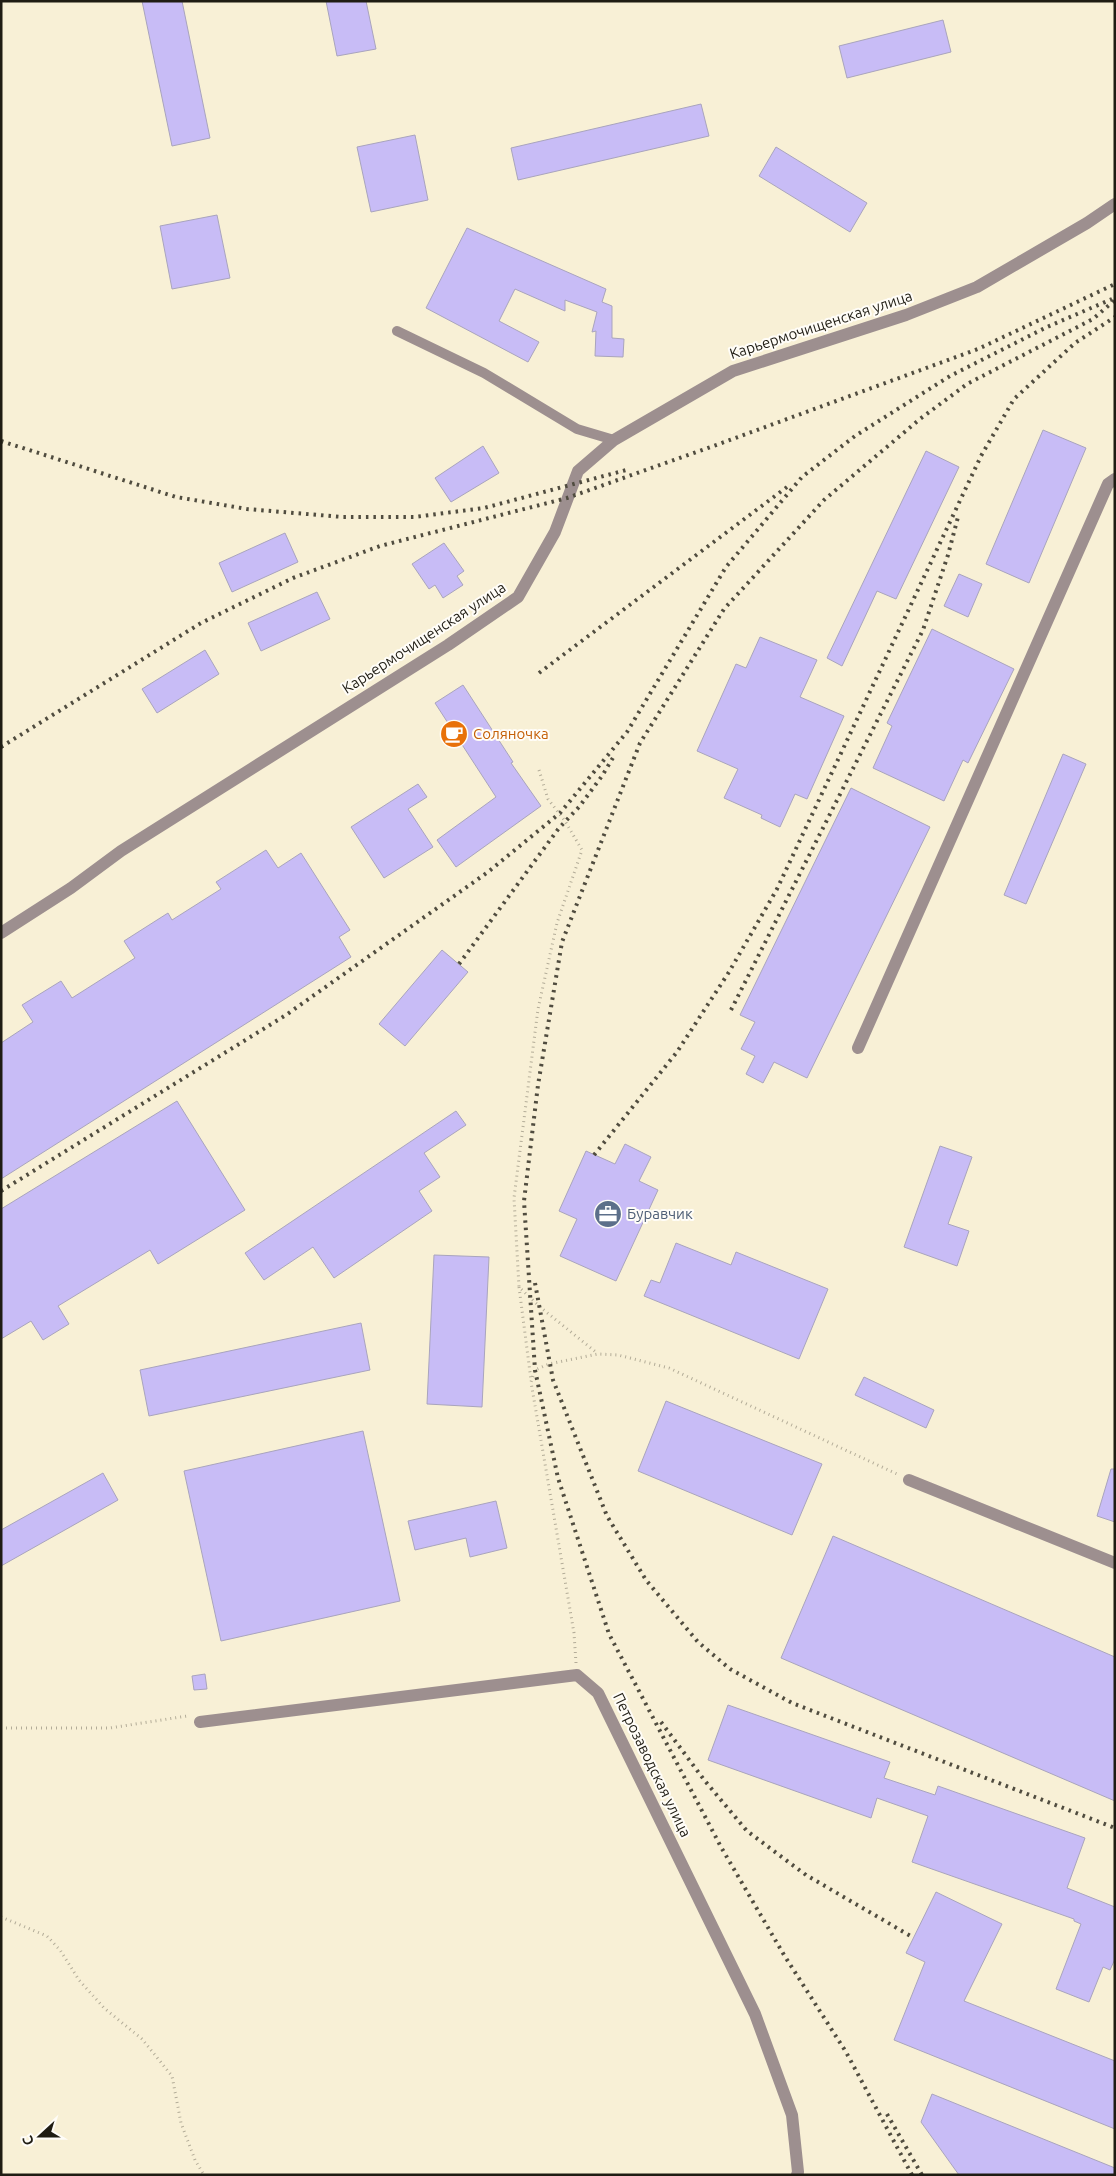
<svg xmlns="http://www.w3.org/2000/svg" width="1116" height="2176" font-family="Ubuntu,sans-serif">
  <rect width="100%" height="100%" fill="#f8f0d6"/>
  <path fill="#c8bcf6" stroke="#a9a4bd" d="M142,1H182L210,138L172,146Z
    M326,1H366L376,49L337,56Z
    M943,20L951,52L847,78L839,46Z
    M701,104L709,136L518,180L511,148Z
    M415,135L428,200L371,212L357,147Z
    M776,147L867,203L850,232L759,176Z
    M217,215L230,278L172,289L160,226Z
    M467,228L606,289L602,302L612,306V338L624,339L623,357L595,356L596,331L592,332L597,312L565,300V311L515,289L499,321L539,342L528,362L426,308Z
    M1043,430L1086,448L1029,583L986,564Z
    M483,446L499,473L451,502L435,478Z
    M926,451L959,467L896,599L877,591L842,666L827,658Z
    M285,533L298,562L232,592L219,563Z
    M444,543L464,571L457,576L463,585L443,598L435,585L429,589L412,564Z
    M959,574L982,584L968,617L944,606Z
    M317,592L330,619L261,651L248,623Z
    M932,629L1014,669L968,763L963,760L944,801L873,768L892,726L887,723Z
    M760,637L817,660L800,697L844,716L807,799L795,794L780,827L761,818L762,815L724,798L738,769L697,751L736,664L746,668Z
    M205,650L219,674L157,713L142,689Z
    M463,685L513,762L511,763L541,806L456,867L437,840L496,797L435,703Z
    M1063,754L1086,764L1026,904L1004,895Z
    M418,784L427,797L408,809L433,847L384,878L351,827Z
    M851,788L930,827L807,1078L774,1062L763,1083L746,1074L755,1056L741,1049L755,1022L740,1015Z
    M266,850L278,868L301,853L350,930L339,937L351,957L1,1179V1043L33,1022L22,1005L61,981L72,998L135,958L124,941L168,913L172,920L221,889L216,882Z
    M442,950L468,972L405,1046L379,1024Z
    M177,1101L245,1210L158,1264L150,1250L58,1306L69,1324L43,1340L31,1321L1,1339V1209Z
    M456,1111L466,1125L424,1153L440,1177L419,1191L432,1211L334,1278L313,1247L264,1280L245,1253Z
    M625,1144L651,1157L639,1181L658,1190L616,1281L560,1256L577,1219L559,1211L586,1151L615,1164Z
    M940,1146L972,1157L948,1224L969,1231L957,1266L904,1247Z
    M676,1243L731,1265L736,1252L828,1289L799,1359L644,1296L651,1280L660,1283Z
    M434,1255L489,1257L482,1407L427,1404Z
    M361,1323L370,1370L149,1416L140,1370Z
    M864,1377L934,1410L926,1428L855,1395Z
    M666,1401L822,1464L792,1535L638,1471Z
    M363,1431L400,1601L221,1641L184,1471Z
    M1111,1469H1115V1522L1097,1516Z
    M103,1473L118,1500L1,1566V1530Z
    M496,1501L507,1548L470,1557L466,1538L415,1550L408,1521Z
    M833,1536L1115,1657V1801L781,1658Z
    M205,1674L207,1689L194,1690L192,1676Z
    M728,1705L890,1762L884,1778L935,1795L938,1786L1085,1838L1067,1888L1115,1907V1959L1110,1970L1103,1967L1089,2002L1056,1989L1081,1924L1074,1921V1919L912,1862L928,1816L877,1798L871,1818L708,1760Z
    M936,1892L1002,1924L964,2001L1115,2061V2129L894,2040L925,1962L906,1953Z
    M932,2094L1115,2168V2175H959L921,2122Z"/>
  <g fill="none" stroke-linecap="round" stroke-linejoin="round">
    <path stroke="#b3ac98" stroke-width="3" stroke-dasharray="1 4" stroke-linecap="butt" d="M539,770L548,799L565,821L582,850L557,923L538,1009L514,1198L519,1287L540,1307L597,1353
      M519,1287L531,1380
      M576,1663L574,1633L531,1382L535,1370L549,1364L598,1354L618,1355L669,1368L897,1474
      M1,1728H110L187,1716
      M1,1917L47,1936L60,1950L79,1980L104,2008L142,2039L172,2076L181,2123L195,2160L204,2175"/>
    <path stroke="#9d8f8f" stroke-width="10" d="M397,331L484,373L577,429L614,440"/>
    <path stroke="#9d8f8f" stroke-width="12" d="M1,933L71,888L121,851L448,645L518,597L555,532L578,471L614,440L733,371L906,315L977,287L1087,223L1115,204
      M858,1048L1108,484L1115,479
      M909,1480L1115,1563
      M200,1722L577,1675L598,1693L755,2014L792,2115L798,2172L797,2175"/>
    <path stroke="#504c3f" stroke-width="4" stroke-dasharray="2.5 5" stroke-linecap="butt" d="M1,441L176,497L247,509L343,517H414L484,508L630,469
      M539,673L787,487
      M1,747L201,623L293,578L380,546L567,498L719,444L978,349L1115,284
      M459,964L559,828L579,807L602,776L614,756
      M731,1010L923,630L948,555L958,517
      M594,1155L677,1052L729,972L777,889L981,456L1014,399L1075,343L1115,317
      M1,1191L286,1015L488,872L560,813L627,732L726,567L802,477L855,436L950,376L1047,327L1112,299
      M535,1283L553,1380L607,1516L646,1580L698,1642L730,1669L792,1703L1115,1828
      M661,1722L705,1781L747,1831L806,1875L914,1938
      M887,2114L922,2175
      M912,2175L846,2052L784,1955L721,1847L609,1634L558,1478L535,1370L524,1201L538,1085L562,942L640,743L724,609L824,500L920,419L967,384L1093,319L1115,300"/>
  </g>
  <defs>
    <g id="cafe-disc" transform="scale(1.4375)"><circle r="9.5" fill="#e8710a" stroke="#fffdf8"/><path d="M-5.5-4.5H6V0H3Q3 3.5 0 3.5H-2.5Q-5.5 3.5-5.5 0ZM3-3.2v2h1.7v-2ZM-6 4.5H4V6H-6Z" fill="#fff"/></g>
    <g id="office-disc" transform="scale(1.4375)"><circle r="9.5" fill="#5c6f8a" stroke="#fffdf8"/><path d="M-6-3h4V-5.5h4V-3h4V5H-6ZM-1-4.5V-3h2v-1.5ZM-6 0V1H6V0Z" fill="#fff"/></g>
  </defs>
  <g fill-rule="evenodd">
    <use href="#cafe-disc" x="454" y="734"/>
    <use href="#office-disc" x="608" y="1214"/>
  </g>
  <g text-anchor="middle" stroke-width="4" stroke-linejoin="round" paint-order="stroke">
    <g font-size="15" fill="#1f1c13" stroke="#fffdf8">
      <text transform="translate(821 325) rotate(-18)" y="5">Карьермочищенская улица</text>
      <text transform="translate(424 638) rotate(-33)" y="5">Карьермочищенская улица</text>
      <text transform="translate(652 1765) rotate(64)" y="5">Петрозаводская улица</text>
    </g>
    <g font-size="15" fill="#c56008" stroke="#fffdf8" text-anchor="start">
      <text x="473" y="739">Соляночка</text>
    </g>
    <g font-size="15" fill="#4e5e75" stroke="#fffdf8" text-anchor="start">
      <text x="627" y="1219">Буравчик</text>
    </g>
  </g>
  <rect width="1116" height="2176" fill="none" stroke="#1f1c13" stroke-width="5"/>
  <g transform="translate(40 2136) rotate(249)" stroke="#fffdf8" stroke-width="4" paint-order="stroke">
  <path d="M0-4L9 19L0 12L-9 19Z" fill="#1f1c13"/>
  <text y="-8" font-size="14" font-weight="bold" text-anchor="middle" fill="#1f1c13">С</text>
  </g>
</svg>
